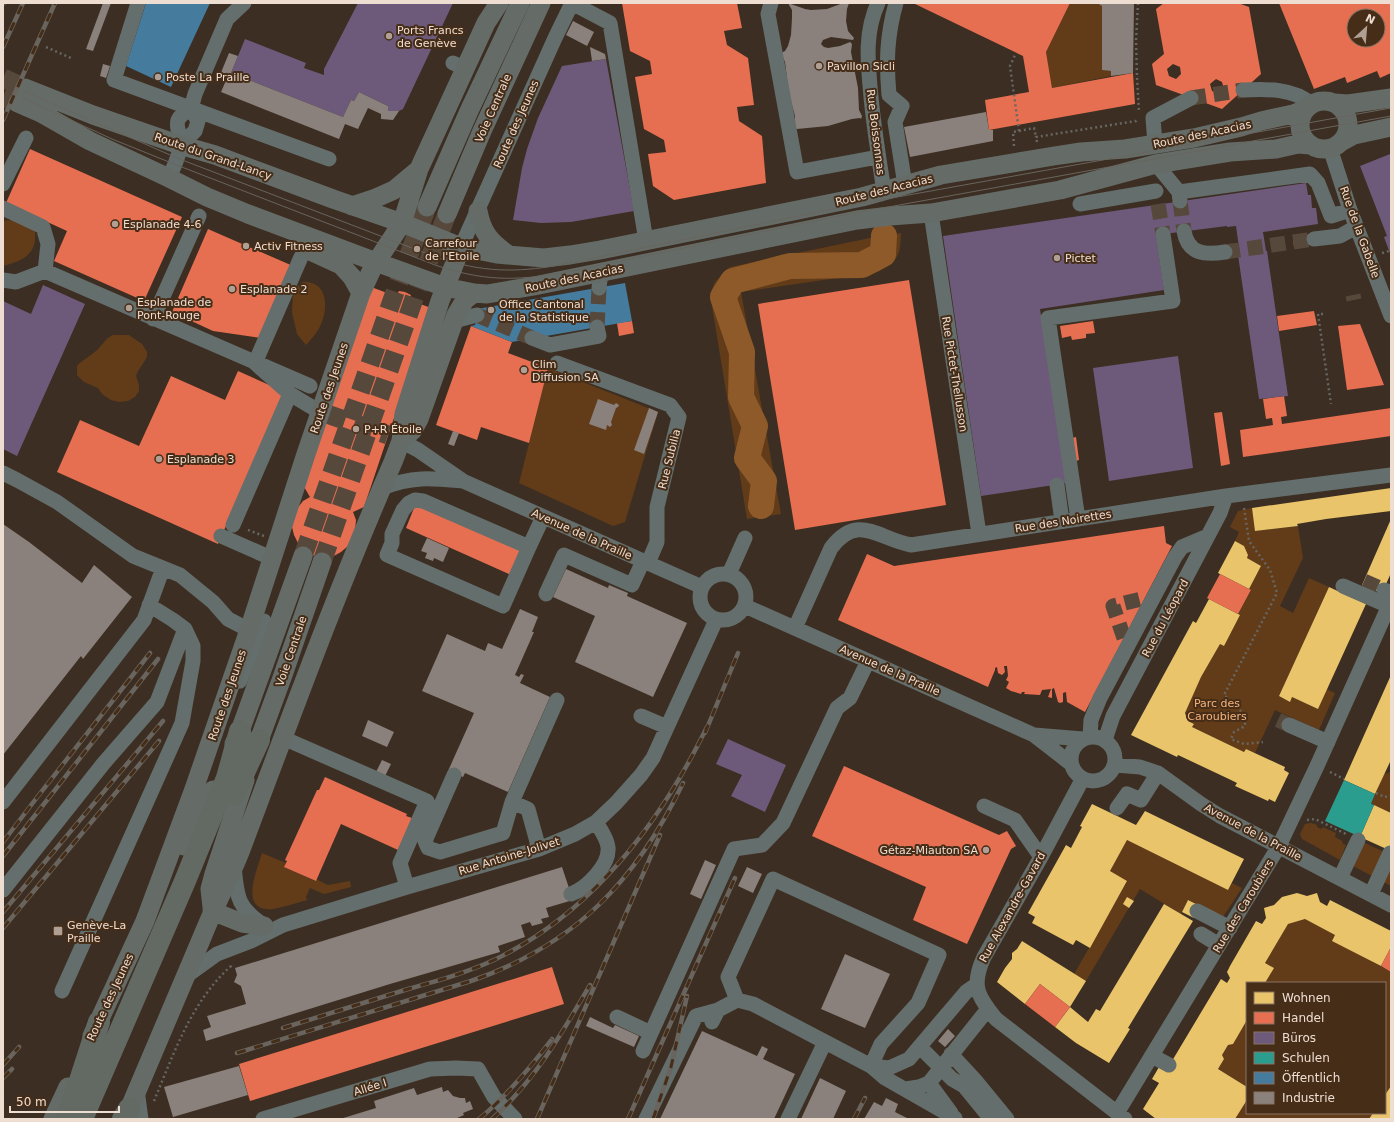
<svg xmlns="http://www.w3.org/2000/svg" width="1394" height="1122" font-family="'DejaVu Sans',sans-serif">
  <rect width="100%" height="100%" fill="#3c2e22"/>
  <path fill="#623c19" d="M1070,3H1097L1102,6V70L1111,71V76L1052,88L1046,52Z
    M11,220L29,226L35,232C37,255 22,261 3,266V221Z
    M901,233C900,256 899,260 878,272L741,292L781,514L747,519L710,294L715,282L730,267L870,238Z
    M303,282C327,281 329,306 321,324C318,332 312,338 306,345L297,334L292,312L293,294L297,287Z
    M113,335H129L142,344L147,352V357L144,362L138,371L136,376L139,385V391L135,397L128,401L119,402L111,400L102,394L98,388L84,382L77,375V366C83,359 91,356 97,350C104,344 103,340 113,335Z
    M548,368L658,412L625,522L613,526L519,483Z
    M1252,508L1256,531L1298,526L1303,558L1280,606L1293,613L1309,578L1329,587L1279,696L1290,702L1292,697L1318,709L1326,689L1335,693L1319,730L1275,710L1255,753L1246,749L1244,752L1192,727L1194,724L1188,721L1185,713L1201,677L1220,644L1224,646L1240,615L1238,614L1251,591L1249,589L1261,566L1247,558L1248,555L1244,546L1235,541L1239,532L1230,527L1238,511Z
    M1391,772V813L1371,804L1384,774Z
    M1311,823L1317,825V827L1321,829L1323,827L1336,833L1335,837L1342,841L1343,844L1346,845L1340,860L1302,839L1300,834L1305,824Z
    M1127,840L1228,890L1232,883L1242,888L1223,917L1188,900L1181,914L1140,889L1086,981L1074,974L1127,882L1110,871Z
    M1365,843L1391,855V886L1351,865L1360,845Z
    M262,853L286,863L285,867L315,881L316,879L328,885L350,881L351,887L324,894L310,888L306,897L307,900C296,903 284,907 273,909C238,913 257,870 262,853Z
    M1305,919L1335,935L1357,953L1391,972V1086L1385,1095V983H1265L1274,968L1265,963L1288,924Z
    M1247,1020V1087L1218,1069L1224,1059L1222,1055L1228,1045L1233,1043Z
    M1247,1100V1113H1373L1369,1119H1235Z"/>
  <path fill="#e9c46a" d="M1391,488V511L1326,519L1297,524L1298,526L1255,531L1252,508Z
    M1391,519V573L1382,593L1362,585Z
    M1235,541L1244,546L1248,555L1247,558L1261,566L1249,589L1218,573Z
    M1329,587L1366,604L1318,709L1292,697L1290,702L1279,696Z
    M1209,599L1240,615L1224,646L1220,644L1201,677L1185,713L1188,721L1194,724L1192,727L1244,752L1246,749L1285,767L1284,770L1289,773L1275,802L1269,799L1268,801L1235,786L1237,783L1231,780L1178,755L1177,757L1131,735L1193,621L1196,623Z
    M1391,675V762H1390L1375,794L1344,780Z
    M1092,804L1136,825L1145,811L1244,859L1228,890L1127,840L1110,871L1127,881L1090,948L1076,940L1073,945L1032,923L1035,917L1028,913L1066,845L1071,848L1082,827L1080,826Z
    M1374,805L1391,813V851L1360,837Z
    M1297,893L1307,896L1317,893L1320,902L1327,906L1330,900L1391,931V947L1381,966L1332,941L1335,935L1305,919L1288,924L1265,963L1274,968L1265,983H1247L1246,1015L1247,1020L1233,1044L1228,1045L1222,1055L1224,1059L1218,1069L1247,1087V1100L1235,1119H1156L1143,1109L1159,1083L1152,1079L1159,1067L1166,1071L1221,979L1227,983L1230,978L1227,972L1230,966L1256,921L1262,924L1266,918L1264,908L1274,905L1282,897Z
    M1127,897L1134,901L1129,908L1123,904Z
    M1188,900L1200,906L1194,918L1182,912Z
    M1164,904L1193,921L1128,1028L1130,1029L1109,1063L1076,1043L1055,1027L1070,1007L1088,1022L1096,1009L1100,1011Z
    M1022,941L1086,981L1070,1007L1040,984L1025,1004L997,982L1005,968L1012,959V953L1017,949Z
    M1391,1086V1119H1369L1373,1113H1385V1095Z"/>
  <path fill="#e76f51" fill-rule="evenodd" d="M622,3H737L742,28L724,31L727,45L748,58L754,105L737,107L739,121L762,136L766,183L674,200L653,186L648,154L666,152L664,140L644,129L635,77L652,74L650,61L630,51Z
    M913,3H1070L1046,52L1052,88L1133,73L1135,104L989,130L985,100L1029,92L1023,56Z
    M1164,3H1238L1249,7L1261,74L1222,109L1156,85L1152,64L1164,54L1156,9ZM1173,64L1180,67L1181,74L1176,79L1169,76L1167,69ZM1216,79L1222,82L1224,89L1219,94L1212,91L1210,84Z
    M1279,3H1391V73L1380,78L1377,71L1347,83L1345,77L1314,89ZM1354,16H1378V40H1354Z
    M30,149L182,217L144,301L54,261L67,231L6,203Z
    M208,229L293,266L261,338L213,331L172,312Z
    M1314,234L1315,244L1294,247L1293,237Z
    M909,280L946,505L795,530L758,304Z
    M371,287L390,294H397L399,291L405,292L411,295L410,298L415,302L431,308L364,507L353,512L356,520L355,531L348,546L341,552L332,557L323,558L308,554L301,549L294,535L292,527L296,510L303,501L310,497L303,485Z
    M1314,311L1317,325L1279,331L1277,316Z
    M632,321L634,333L619,336L617,323Z
    M1093,321L1095,333L1086,334V338L1072,340L1071,336L1062,338L1060,326Z
    M1360,324L1384,385L1347,390L1338,326Z
    M471,326L512,342L508,353L548,368L529,443L481,427L477,440L436,425Z
    M238,371L285,392L218,544L57,472L80,420L139,446L171,376L225,400Z
    M1284,396L1287,416L1281,417L1282,424L1391,408V436L1243,457L1240,430L1273,425L1272,418L1266,419L1263,399Z
    M1222,412L1230,464L1221,466L1214,413Z
    M1076,437L1079,460L1076,461L1072,438Z
    M416,503L522,550L511,575L406,528Z
    M1164,526L1166,543L1172,546L1085,712L1067,702L1066,692L1063,693V702L1060,703L1058,702L1054,688L1052,689V698L1048,697L1051,689L1042,690L1040,695L1024,694L1025,692H1022L1021,694L1011,691L1006,688L1009,682L1006,680L1008,676L1007,666H1004L1005,672L1002,675L998,673L997,667L995,668V670L988,687L838,620L867,554L894,566Z
    M1220,574L1251,590L1238,614L1207,598Z
    M844,766L999,835L1007,831L1016,846L1011,849L967,944L913,920L926,887L812,836Z
    M325,777L407,814L406,816L412,818L398,850L341,824L316,881L284,867L287,861L285,860L317,790H319Z
    M1391,947V972L1381,966Z
    M552,967L564,1004L250,1101L239,1064Z
    M1040,984L1070,1007L1055,1027L1025,1004Z"/>
  <path fill="#6d597a" d="M358,3H453L403,109L399,111H388V106L359,92L354,101L351,100L343,117L231,73L245,39L306,63L304,68L324,75V69Z
    M606,59L634,211L571,222L541,223L513,220L522,168L527,149L538,118L562,66Z
    M1390,154L1391,155V256L1384,237L1387,236L1360,166Z
    M1306,183L1308,195H1311L1312,208H1316L1318,224L1263,232L1266,251H1267L1288,396L1259,399L1238,255H1240L1236,226L1227,227V226L1156,235L1164,290L1040,309L1067,483L981,496L943,236Z
    M43,285L85,304L17,456L3,449V301L31,314Z
    M1178,356L1193,468L1109,481L1093,368Z
    M728,739L786,765L765,812L731,796L742,775L716,764Z"/>
  <path fill="#2a9d8f" d="M1344,780L1375,794L1371,804L1374,805L1360,837L1325,821Z"/>
  <path fill="#457b9d" d="M146,3H210L171,87L126,66Z
    M625,283L632,321L512,342L471,326L475,325L477,318V309Z"/>
  <path fill="#8a817c" d="M103,3H111L93,51L86,49Z
    M788,3L805,9L811,10L827,9L843,3H849L847,9L846,21L848,31L854,38L853,40L831,37L823,40L821,44L824,47L828,48L840,46L850,42L852,44L851,52L858,88L859,110L862,116L861,119L860,118L852,119L828,126L797,129L795,128V116L789,94L785,62L781,53L785,51L788,46L791,35L792,18V10Z
    M1097,3H1134L1133,73L1111,76V71L1102,70V6Z
    M573,21L594,32L587,46L566,35Z
    M590,47L605,54L606,59L592,61Z
    M229,53L238,56L231,73L343,117L351,100L354,101L359,92L388,106V111H399L393,120L381,119V114L368,108L358,129L345,124L339,139L221,92L227,78L220,75Z
    M103,64L110,66L106,78L100,76Z
    M986,112L989,130H993V141L910,157L904,127Z
    M598,399L614,405L616,403L619,405L618,407L616,408L611,422L612,425L610,427L607,425L606,430L589,424Z
    M649,408L658,412L644,454L634,450Z
    M453,431L459,433L454,446L448,444Z
    M3,524L29,542L82,583L94,565L132,597L83,659L81,656L3,755Z
    M427,538L449,548L443,562L434,558L433,561L425,558L427,553L421,551Z
    M566,569L608,588L609,585L628,593L627,596L687,623L653,697L575,662L595,616L553,597Z
    M520,609L538,617L532,632H534L515,675L519,677L521,674L524,675L520,683L550,697L508,792L465,773L463,777L448,771L474,713L422,691L447,634L485,651L488,643L502,649Z
    M368,720L394,732L387,747L362,736Z
    M382,760L391,764L385,776L376,772Z
    M705,860L716,865L701,899L690,894Z
    M562,867L573,900L546,908L549,917L541,919L543,923L532,926L530,922L521,925L525,937L498,946L500,952L390,984L206,1041L203,1030L211,1027L207,1016L246,1004L241,986L234,982L237,975L235,968Z
    M747,867L762,874L753,893L738,886Z
    M845,954L890,974L865,1028L821,1009Z
    M590,1017L613,1028L615,1025L639,1036L634,1047L586,1026Z
    M948,1029L955,1036L945,1047L938,1041Z
    M702,1031L757,1056L762,1046L768,1049L763,1059L795,1074L774,1119H660Z
    M239,1066L248,1095L173,1117L164,1087Z
    M820,1078L846,1091L833,1119H801Z
    M442,1087L443,1092L448,1090L453,1096L460,1098H465L466,1103L470,1101L473,1109L463,1113L464,1115L455,1119H340L376,1108L374,1101L414,1088L417,1095Z
    M886,1098L898,1104L895,1112L909,1119H864L874,1102L882,1106Z"/>
  <g fill="none" stroke-linecap="round" stroke-linejoin="round">
    <path stroke="#8f5a2a" stroke-width="26" d="M761,506L764,481L747,458L755,426L741,397L742,352L723,297L733,281L790,266L862,265L883,254L884,236"/>
    <path stroke="#57483c" stroke-width="15" stroke-dasharray="15 8" stroke-linecap="butt" d="M1191,98L1243,90
      M1180,201L1184,231
      M1158,204L1163,234
      M1225,252L1314,239
      M1353,295L1354,300
      M477,315L532,338
      M597,327L599,288
      M1364,581L1384,590
      M1124,638L1113,606L1145,598
      M1278,720L1289,725"/>
    <path stroke="#57483c" stroke-width="19" stroke-dasharray="19 10" stroke-linecap="butt" d="M3,78L25,88
      M3,97L18,103
      M327,414L388,435
      M303,556L396,289L427,207
      M322,562L415,296L447,214"/>
    <path stroke="#666662" stroke-width="2.5" stroke-dasharray="2 3" stroke-linecap="butt" d="M1138,3L1136,40L1137,77L1139,112
      M46,47L71,58
      M1019,131L1034,128L1036,137
      M1037,142L1036,137L1136,121L1138,119
      M1014,146L1013,132L1019,131L1010,66L1016,53
      M1382,253L1389,251
      M1323,314H1318L1331,404
      M1244,508L1249,541L1270,570L1277,593L1224,695L1245,715V726L1234,732L1231,739L1244,744L1263,742
      M248,530L264,536
      M1330,772L1344,779
      M1376,793L1385,797L1391,795
      M1307,820L1315,819L1346,834
      M154,1101C174,1053 191,1002 231,966L230,964"/>
    <path stroke="#646e6c" stroke-width="15" d="M138,3L114,80L329,159
      M572,3L610,23L646,241
      M771,3L768,14L797,172L878,157
      M878,3C864,33 868,64 871,97C874,128 879,160 884,191
      M896,3C887,35 886,61 889,95L902,106L895,122L905,185
      M453,63L464,68
      M1243,90C1266,89 1294,88 1311,104
      M1155,144L1153,118L1191,98
      M180,145L195,131L198,121L191,109L195,94L227,19L244,3
      M1330,148L1350,210L1391,316
      M1156,164L1179,192L1180,201
      M169,178C173,168 180,156 180,145C181,127 168,121 191,109
      M3,184L26,138
      M1179,192L1310,174L1318,183L1331,216L1350,210
      M1080,204L1156,191
      M3,208L43,227L48,244L45,271
      M931,213L979,534
      M1184,231C1188,255 1206,255 1225,252
      M1314,239L1340,236L1356,227
      M461,247L555,38L572,3
      M301,257L255,363L290,394L320,412
      M3,280L16,282L45,271L310,386
      M599,288L601,272
      M153,319L199,216
      M454,321L477,315
      M532,338L550,345L599,336L597,327
      M557,363L670,405L679,417L657,507V542L648,563
      M401,441L418,450L463,481L702,587
      M3,473L17,480L57,502L133,556L180,575L213,602L228,619L249,630
      M1057,485L1062,521
      M382,488C412,476 431,478 462,481
      M1078,519L1048,318L1173,301L1163,234
      M233,525L290,394
      M221,536L271,558
      M529,547L503,606L387,555L392,543V534L403,510L409,503L415,500L423,501L529,547L543,517
      M700 597a23 23 0 1 1 46 0a23 23 0 1 1-46 0Z
      M729,574L745,538
      M1343,586L1389,606
      M1384,590L1391,593
      M546,594L564,555L632,585L643,561
      M745,606L1034,735L1070,763
      M795,628L831,548C858,512 878,539 911,545L1226,496L1391,475
      M240,681L264,621
      M641,716L667,727
      M1289,725L1328,742
      M1034,735L1083,739
      M1071 759a22 22 0 1 1 44 0a22 22 0 1 1-44 0Z
      M1090,737L1091,720L1100,698L1175,557L1182,547L1208,536
      M283,738L427,801L400,863L407,887
      M1105,740L1113,716L1220,513L1226,496
      M1115,765L1140,767L1158,773L1201,804L1220,816L1391,905
      M454,775L425,841L428,848L440,852L503,833L512,802L528,809L539,849
      M1082,780L1041,857L984,957C971,985 977,996 996,1019L1125,1119
      M3,802L144,620L163,568
      M512,802L557,700
      M984,806L1015,820L1041,857
      M1117,808L1127,794L1141,800L1158,773
      M234,866C237,897 237,908 265,926
      M1340,878L1358,840
      M3,890L103,764L157,702L185,629
      M571,894C587,888 610,865 608,847C607,838 600,829 596,822
      M1371,894L1390,853
      M1197,911L1230,928
      M1201,934L1219,945
      M185,977L217,954L251,941L283,925L407,887L539,849L575,834L596,822L616,803L641,775L653,758L716,620
      M62,991L182,723L193,661V646L185,629L173,620L149,605
      M737,1000L728,977L773,879L939,955L918,1003L881,1044L871,1066
      M617,1017L651,1033
      M712,1022L718,1010L737,1000L753,1004L871,1066L885,1078L955,1118
      M920,1047L952,1079L964,1086L991,1119
      M643,1051L734,849L762,845L783,823L837,708L850,698L868,661
      M951,1054L975,1080L1007,1119
      M1152,1056L1169,1065
      M871,1066L889,1068L909,1059L966,992L976,985
      M929,1083L951,1113
      M905,1089L919,1087L929,1083L988,1009
      M137,1090L141,1119
      M1117,1113L1279,846L1317,766L1391,601
      M263,1119L430,1069L456,1068L478,1069L494,1097L515,1119
      M646,1119L696,1016L718,1010
      M788,1119L825,1042"/>
    <path stroke="#656c68" stroke-width="19" d="M25,88L93,115L180,145L215,155L333,199L402,223L461,247L497,254L544,258L570,255L600,250L862,197L941,175L1054,156L1081,152L1125,149L1194,138L1241,127L1261,121L1293,114L1306,109
      M1300 125a24 24 0 1 1 48 0a24 24 0 1 1-48 0Z
      M18,103L41,113L90,141L169,178L207,197L248,214L376,262L445,287L474,293L487,294L534,286L857,220L890,216L931,213L948,210L1060,190L1156,164L1230,152L1276,149L1298,144L1311,145
      M1334,103L1348,104L1391,98
      M1341,142L1354,135L1391,127
      M352,206L376,198L394,190L418,170
      M427,207L469,111L520,3
      M478,211C482,233 491,243 509,255
      M447,214L482,131L541,3
      M306,249L341,265L352,277L361,293
      M401,441L413,430L419,419L456,315L465,300L474,293
      M234,744L240,731L303,556
      M254,754L283,675L322,562
      M184,846L213,790
      M212,907L210,889L214,874L245,780
      M212,911L242,923L264,926
      M92,1036L145,921L194,789L249,630L306,454L361,293L373,267L402,223L419,169L486,23L499,3
      M53,1119L68,1087
      M125,1119L203,935C214,907 229,880 240,852C289,722 337,590 393,462L401,441L404,414L440,301L461,247"/>
    <path stroke="#636963" stroke-width="22" d="M234,794L259,740
      M66,1119L77,1090L99,1022
      M82,1119L185,881L227,778L240,731
      M123,1119L129,1109"/>
    <path stroke="#69655e" stroke-width="1" d="M24,91L177,158L438,258C483,272 514,273 560,265L842,207L1391,108
      M21,97L112,139L174,164L435,265C483,281 513,281 562,273L844,215L1391,116"/>
    <g stroke="#69655e" stroke-width="4.5">
      <path id="rail" d="M3,4L4,3
        M3,47L23,3
        M3,120L55,3
        M705,733L738,653
        M3,842L35,800L150,653
        M3,856L158,659
        M3,912L163,721
        M3,928L159,741
        M283,1028C325,1015 366,1002 408,989C437,981 466,973 494,960C592,913 660,823 707,727
        M237,1053L471,981C575,945 636,881 683,783
        M3,1065L19,1047
        M3,1078L12,1069
        M479,1119C507,1096 530,1068 552,1039
        M492,1119C535,1080 561,1035 590,985
        M537,1119L660,835
        M628,1119L735,878
        M653,1119L671,1067L687,996
        M854,1119L865,1098"/>
    </g>
    <use href="#rail" stroke="#462d18" stroke-width="3" stroke-dasharray="9" stroke-linecap="butt"/>
  </g>
  <g fill="#b0a094" stroke="#462d18" stroke-width="1.5">
    <circle cx="389" cy="36" r="4"/>
    <circle cx="819" cy="66" r="4"/>
    <circle cx="158" cy="77" r="4"/>
    <circle cx="115" cy="224" r="4"/>
    <circle cx="246" cy="246" r="4"/>
    <circle cx="417" cy="249" r="4"/>
    <circle cx="1057" cy="258" r="4"/>
    <circle cx="232" cy="289" r="4"/>
    <circle cx="129" cy="308" r="4"/>
    <circle cx="491" cy="310" r="4"/>
    <circle cx="524" cy="370" r="4"/>
    <circle cx="356" cy="429" r="4"/>
    <circle cx="159" cy="459" r="4"/>
    <circle cx="986" cy="850" r="4"/>
    <rect x="53" y="926" width="10" height="10" rx="2"/>
  </g>
  <g text-anchor="middle" stroke-width="4" stroke-linejoin="round" paint-order="stroke">
    <g font-size="11" fill="#eeddd1" stroke="#462d18" text-anchor="start">
      <text x="397" y="34">Ports Francs<tspan x="397" dy="13">de Genève</tspan></text>
      <text x="827" y="70">Pavillon Sicli</text>
      <text x="166" y="81">Poste La Praille</text>
      <text x="123" y="228">Esplanade 4-6</text>
      <text x="425" y="247">Carrefour<tspan x="425" dy="13">de l'Etoile</tspan></text>
      <text x="254" y="250">Activ Fitness</text>
      <text x="1065" y="262">Pictet</text>
      <text x="240" y="293">Esplanade 2</text>
      <text x="137" y="306">Esplanade de<tspan x="137" dy="13">Pont-Rouge</tspan></text>
      <text x="499" y="308">Office Cantonal<tspan x="499" dy="13">de la Statistique</tspan></text>
      <text x="532" y="368">Clim<tspan x="532" dy="13">Diffusion SA</tspan></text>
      <text x="364" y="433">P+R Étoile</text>
      <text x="167" y="463">Esplanade 3</text>
      <text x="978" y="854" text-anchor="end">Gétaz-Miauton SA</text>
      <text x="67" y="929">Genève-La<tspan x="67" dy="13">Praille</tspan></text>
    </g>
    <g font-size="11" fill="#eeddd1" stroke="#462d18">
      <text transform="translate(493 108) rotate(-66)" y="4">Voie Centrale</text>
      <text transform="translate(516 124) rotate(-66)" y="4">Route des Jeunes</text>
      <text transform="translate(876 132) rotate(83)" y="4">Rue Boissonnas</text>
      <text transform="translate(1202 134) rotate(-12)" y="4">Route des Acacias</text>
      <text transform="translate(213 156) rotate(19)" y="4">Route du Grand-Lancy</text>
      <text transform="translate(884 190) rotate(-14)" y="4">Route des Acacias</text>
      <text transform="translate(1360 232) rotate(70)" y="4">Rue de la Gabelle</text>
      <text transform="translate(574 278) rotate(-12)" y="4">Route des Acacias</text>
      <text transform="translate(955 374) rotate(81)" y="4">Rue Pictet-Thellusson</text>
      <text transform="translate(329 388) rotate(-71)" y="4">Route des Jeunes</text>
      <text transform="translate(669 459) rotate(-76)" y="4">Rue Subilia</text>
      <text transform="translate(1063 521) rotate(-9)" y="4">Rue des Noirettes</text>
      <text transform="translate(582 534) rotate(24)" y="4">Avenue de la Praille</text>
      <text transform="translate(1165 618) rotate(-62)" y="4">Rue du Léopard</text>
      <text transform="translate(291 651) rotate(-71)" y="4">Voie Centrale</text>
      <text transform="translate(890 670) rotate(24)" y="4">Avenue de la Praille</text>
      <text transform="translate(227 695) rotate(-71)" y="4">Route des Jeunes</text>
      <text transform="translate(1253 832) rotate(28)" y="4">Avenue de la Praille</text>
      <text transform="translate(509 856) rotate(-17)" y="4">Rue Antoine-Jolivet</text>
      <text transform="translate(1243 906) rotate(-59)" y="4">Rue des Caroubiers</text>
      <text transform="translate(1012 907) rotate(-61)" y="4">Rue Alexandre-Gavard</text>
      <text transform="translate(110 997) rotate(-65)" y="4">Route des Jeunes</text>
      <text transform="translate(370 1087) rotate(-17)" y="4">Allée I</text>
    </g>
    <g font-size="11" fill="#f4b37d" stroke="#462d18">
      <text x="1217" y="707">Parc des<tspan x="1217" dy="13">Caroubiers</tspan></text>
    </g>
  </g>
  <rect width="1394" height="1122" fill="none" stroke="#eeddd1" stroke-width="8"/>
  <rect x="1246" y="982" width="140" height="132" fill="#462d18" stroke="#897362"/>
  <rect x="1254" y="992" width="20" height="12" fill="#e9c46a" stroke="#897362"/>
  <text x="1282" y="1002" font-size="12" fill="#eeddd1">Wohnen</text>
  <rect x="1254" y="1012" width="20" height="12" fill="#e76f51" stroke="#897362"/>
  <text x="1282" y="1022" font-size="12" fill="#eeddd1">Handel</text>
  <rect x="1254" y="1032" width="20" height="12" fill="#6d597a" stroke="#897362"/>
  <text x="1282" y="1042" font-size="12" fill="#eeddd1">Büros</text>
  <rect x="1254" y="1052" width="20" height="12" fill="#2a9d8f" stroke="#897362"/>
  <text x="1282" y="1062" font-size="12" fill="#eeddd1">Schulen</text>
  <rect x="1254" y="1072" width="20" height="12" fill="#457b9d" stroke="#897362"/>
  <text x="1282" y="1082" font-size="12" fill="#eeddd1">Öffentlich</text>
  <rect x="1254" y="1092" width="20" height="12" fill="#8a817c" stroke="#897362"/>
  <text x="1282" y="1102" font-size="12" fill="#eeddd1">Industrie</text>
  <g transform="translate(1366 28) rotate(26)"><circle r="19" fill="#462d18" stroke="#897362"/>
  <path d="M0-3L7 15L0 10L-7 15Z" fill="#b0a094"/>
  <text y="-6" font-size="11" font-weight="bold" text-anchor="middle" fill="#eeddd1">N</text>
  </g>
  <path d="M10 1106v6h109v-6" fill="none" stroke="#eeddd1" stroke-width="2"/>
  <text x="16" y="1106" font-size="12" fill="#eeddd1" stroke="#462d18" stroke-width="3" paint-order="stroke">50 m</text>
</svg>
